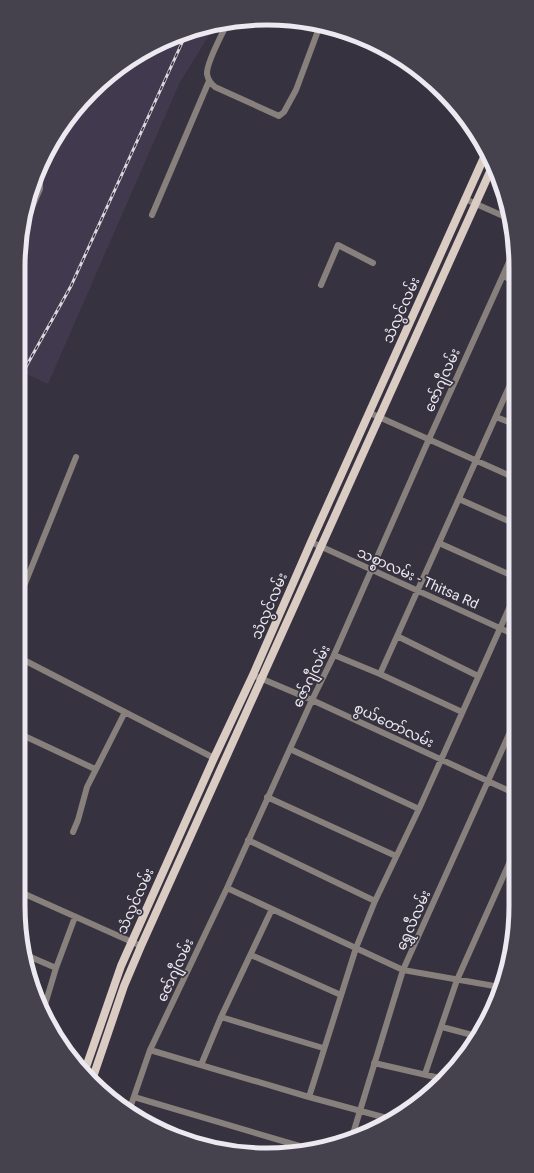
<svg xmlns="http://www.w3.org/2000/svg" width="534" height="1173" font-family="Roboto,'Noto Sans Myanmar',sans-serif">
  <rect width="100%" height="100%" fill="#37323f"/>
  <path fill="#41394d" d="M213,29L180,82L48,384L18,370V267L37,172L91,91L172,37Z"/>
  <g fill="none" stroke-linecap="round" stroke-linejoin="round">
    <path stroke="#87807c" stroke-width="6" d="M226,26C221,36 206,64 207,74C208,80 210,83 215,87L279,116L284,112L296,90L319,28
      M465,199L510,219
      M29,214L40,189V184L36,178
      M152,215L209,81
      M503,276L514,281
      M321,285L338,245L373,263
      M370,413L515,478
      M496,417L514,424
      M459,499L515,524
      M311,542L515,635
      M439,543L515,577
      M18,601L76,457
      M397,636L478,676
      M334,655L380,674L462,712
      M18,657L214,758
      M380,674L514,376
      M253,675L312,700L516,794
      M18,733L95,769
      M290,749L419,809
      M267,797L396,856
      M73,832L78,820L87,787L125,712
      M248,840L375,901
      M227,888L403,970L500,987
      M18,891L141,946
      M26,955L56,968
      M251,955L341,995
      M44,1008L56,968L75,917
      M221,1017L323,1048
      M442,1027L476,1036
      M150,1050L309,1097L394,1120
      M374,1063L444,1079
      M201,1065L221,1017L272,909
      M425,1074L457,980L516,848
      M134,1097L313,1150
      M309,1097L356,948L375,901L419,809L515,595
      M129,1111L150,1050L227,888L312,700L334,655L429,439L514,251
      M352,1137L403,970L515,721"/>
    <path stroke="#dacbc3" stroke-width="8" d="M84,1073L121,966L214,758L253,675L311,542L486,153
      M92,1080L124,986L141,946L493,165"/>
    <g stroke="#d9d6de" stroke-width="3">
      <path id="rail" d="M18,381L71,286L186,34"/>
    </g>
    <use href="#rail" stroke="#37323f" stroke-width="1.5" stroke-dasharray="4.5" stroke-linecap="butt"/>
  </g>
  <g text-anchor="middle" stroke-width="3.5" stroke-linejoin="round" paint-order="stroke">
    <g font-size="14" fill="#ece9f1" stroke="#37323f">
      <text transform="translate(401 310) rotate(-66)" y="5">သံလွင်လမ်း</text>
      <text transform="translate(442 380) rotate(-66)" y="5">ဇော်ဂျီလမ်း</text>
      <text transform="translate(418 578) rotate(24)" y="5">သစ္စာလမ်း - Thitsa Rd</text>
      <text transform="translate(269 606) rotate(-67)" y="5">သံလွင်လမ်း</text>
      <text transform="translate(311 676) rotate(-64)" y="5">ဇော်ဂျီလမ်း</text>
      <text transform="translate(394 725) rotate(25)" y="5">စွယ်တော်လမ်း</text>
      <text transform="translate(135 901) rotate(-66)" y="5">သံလွင်လမ်း</text>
      <text transform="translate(413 920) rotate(-66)" y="5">ရွှေလီလမ်း</text>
      <text transform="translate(175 970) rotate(-65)" y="5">ဇော်ဂျီလမ်း</text>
    </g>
  </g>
  <path d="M0 0H534V1173H0ZM267 25H267A242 242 0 0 1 509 267V906A242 242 0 0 1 267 1148H267A242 242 0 0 1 25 906V267A242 242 0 0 1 267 25Z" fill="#45414d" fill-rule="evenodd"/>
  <path fill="none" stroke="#ece9f1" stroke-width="5" d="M267 25H267A242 242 0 0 1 509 267V906A242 242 0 0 1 267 1148H267A242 242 0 0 1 25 906V267A242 242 0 0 1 267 25Z"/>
</svg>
